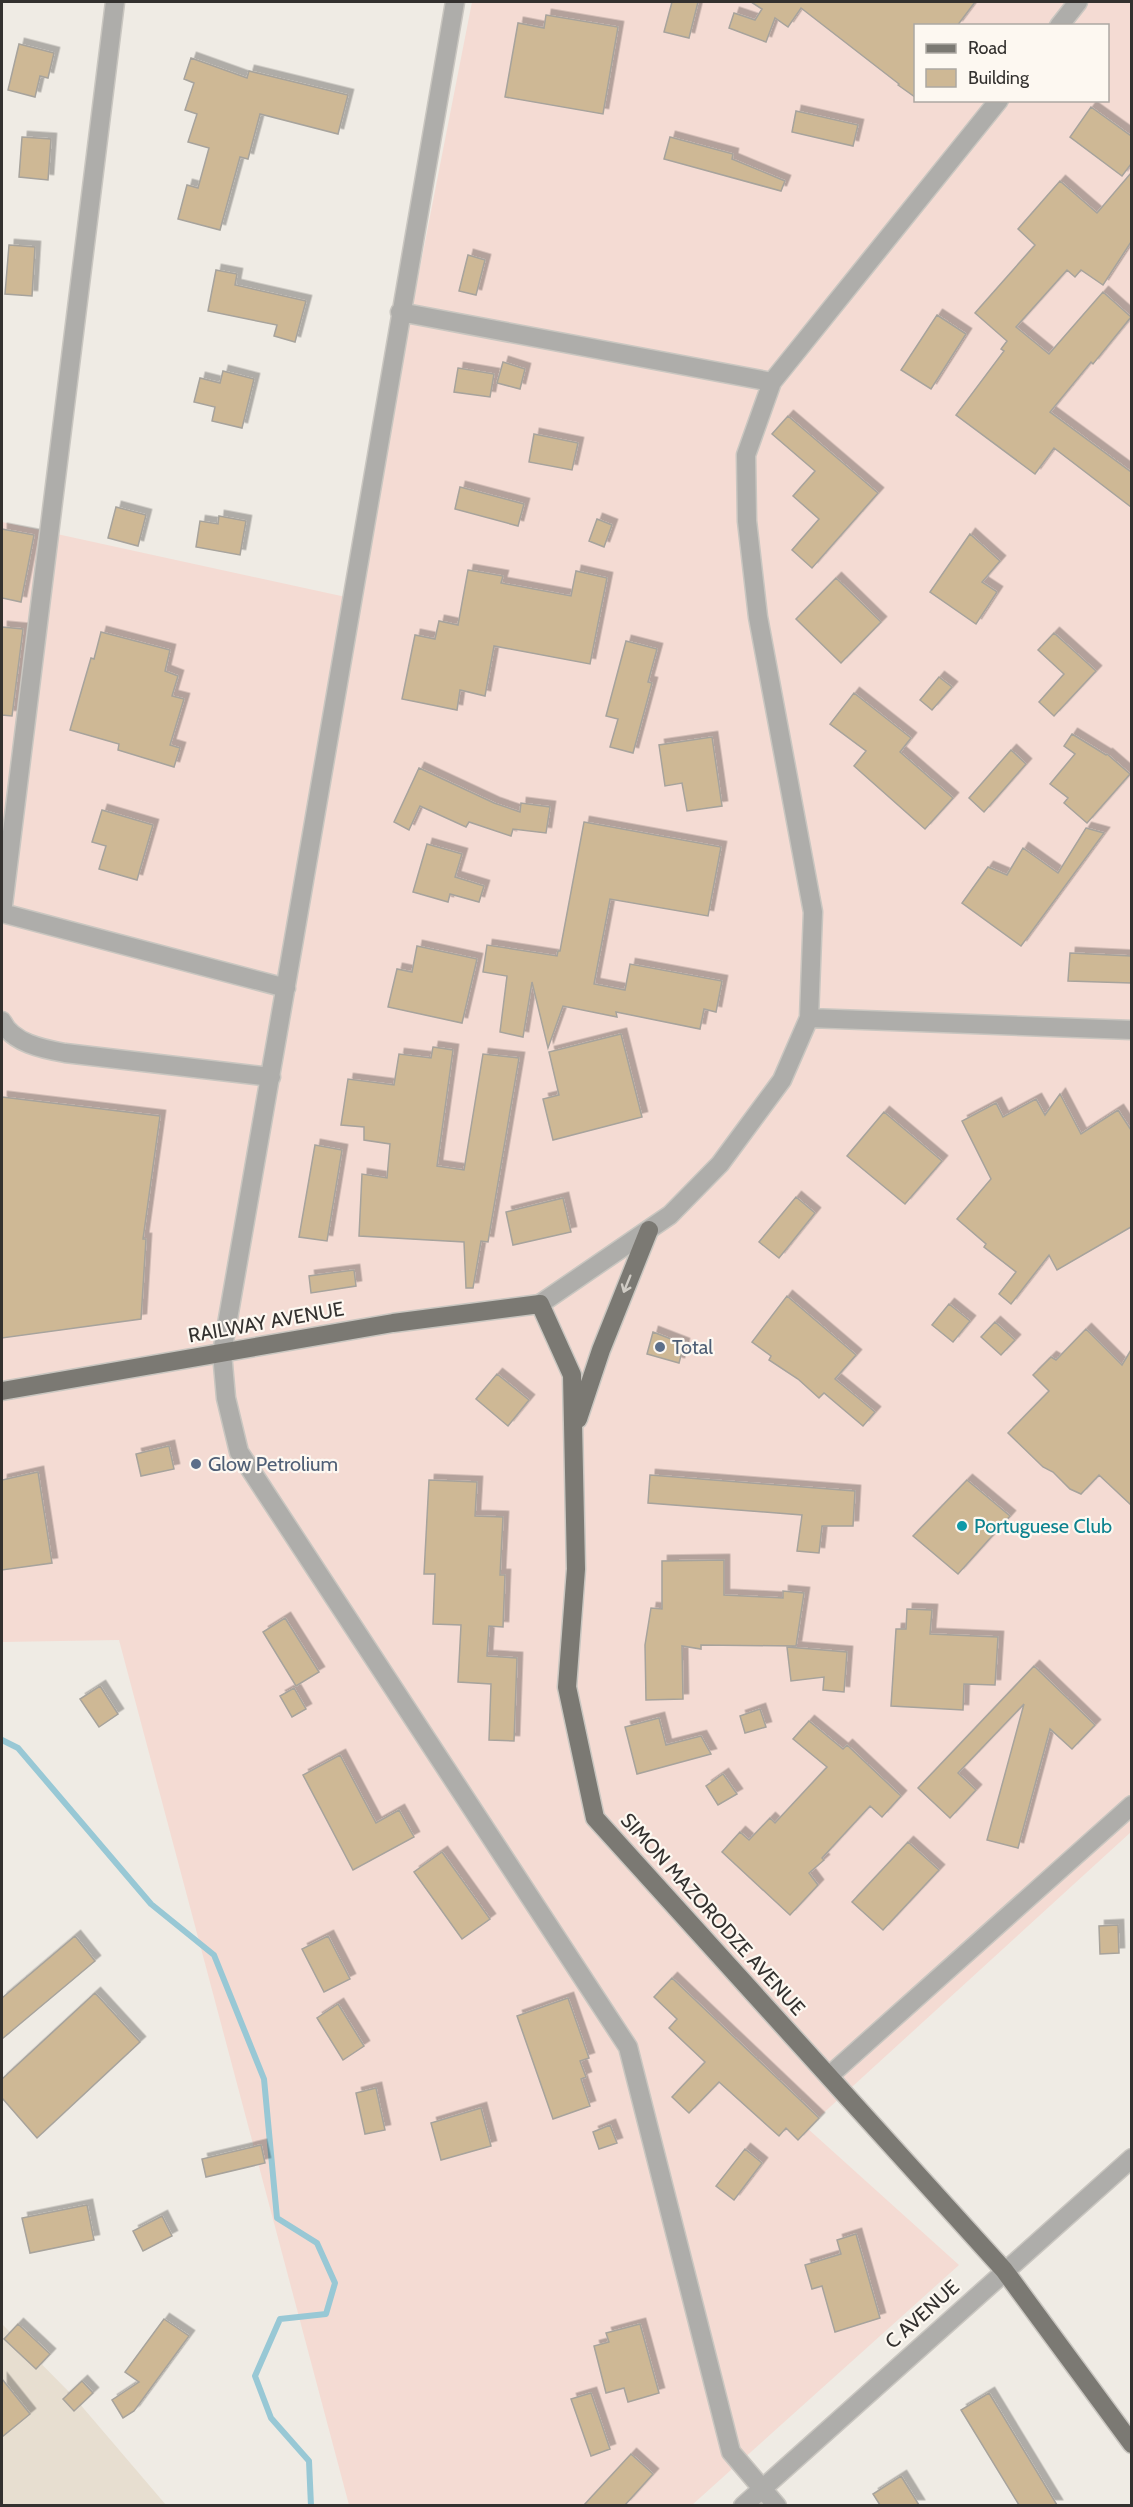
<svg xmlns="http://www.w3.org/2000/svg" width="1133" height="2507" font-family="Cabin,sans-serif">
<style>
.built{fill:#e7ded0}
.industrial{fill:#f4dbd3;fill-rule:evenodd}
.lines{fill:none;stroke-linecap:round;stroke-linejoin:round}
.stream{stroke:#98c8d5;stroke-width:6}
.building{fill:#ceb895;stroke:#a7a39c;stroke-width:1.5;filter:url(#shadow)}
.minor-casing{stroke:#c9c6c0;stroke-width:21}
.major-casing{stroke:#c9c6c0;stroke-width:21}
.minor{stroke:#aeadaa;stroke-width:18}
.major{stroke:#7b7973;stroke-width:18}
.oneway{stroke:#d0ccc5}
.service-dot{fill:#5c6f8a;stroke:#fdf8f1;stroke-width:2}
.culture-dot{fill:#0f9aa8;stroke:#fdf8f1;stroke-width:2}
.labels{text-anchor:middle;stroke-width:4.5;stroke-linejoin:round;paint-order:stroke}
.street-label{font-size:20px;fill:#33312f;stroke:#fdf8f1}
.service-label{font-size:20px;fill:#4e5e75;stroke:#fdf8f1;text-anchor:start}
.culture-label{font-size:20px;fill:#0d838f;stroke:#fdf8f1;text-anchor:start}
</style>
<defs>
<filter id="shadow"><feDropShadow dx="5.5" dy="-5.5" stdDeviation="0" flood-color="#0004"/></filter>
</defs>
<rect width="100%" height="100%" fill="#efebe4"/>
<!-- built -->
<path class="built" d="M 2,2324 L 73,2396 L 166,2505 L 2,2505 Z"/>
<!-- industrial -->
<path class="industrial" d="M 472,2 L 1131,2 L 1131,1832 L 807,2128 L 959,2265 L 692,2505 L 349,2505 L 119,1640 L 2,1642 L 2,522 L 355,599 ZM 916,26 L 1108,26 L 1108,100 L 916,100 Z"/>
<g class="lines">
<!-- stream -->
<path class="stream" d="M 2,1740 L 18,1748 L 151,1904 L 214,1955 L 264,2079 L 277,2218 L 317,2243 L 335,2283 L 326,2314 L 280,2319 L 255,2376 L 271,2418 L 309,2461 L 311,2506"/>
</g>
<!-- building -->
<path class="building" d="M 672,2 L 698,2 L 689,38 L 664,32 Z
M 751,2 L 975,2 L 957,26 L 915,26 L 915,97 L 898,85 L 899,84 L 801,8 L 788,27 L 775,18 L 766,42 L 729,28 L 734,13 L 755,20 L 762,9 Z
M 546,15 L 618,27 L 603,114 L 505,97 L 518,23 L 544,28 Z
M 19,44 L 54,53 L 48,78 L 40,76 L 35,97 L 8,90 Z
M 191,58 L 247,78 L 249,71 L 348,95 L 338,134 L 260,114 L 248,159 L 240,157 L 220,230 L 178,219 L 187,185 L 198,188 L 209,148 L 188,142 L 197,114 L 185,110 L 194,83 L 184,79 Z
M 1091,107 L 1131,136 L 1131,164 L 1122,176 L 1070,137 Z
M 796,111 L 858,125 L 853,146 L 792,132 Z
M 22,137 L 51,139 L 48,180 L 19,177 Z
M 670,137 L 733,154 L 732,159 L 785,181 L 781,191 L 664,159 Z
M 1131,173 L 1131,242 L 1103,285 L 1081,270 L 1075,277 L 1067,270 L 1016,327 L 1049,354 L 1103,292 L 1131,317 L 1093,364 L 1091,362 L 1050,412 L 1131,472 L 1131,507 L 1054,448 L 1035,474 L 956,415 L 1004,351 L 1001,349 L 1007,341 L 975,313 L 1035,245 L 1018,229 L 1060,181 L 1097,213 Z
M 9,245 L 35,247 L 32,296 L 5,294 Z
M 468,255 L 485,260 L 476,295 L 459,291 Z
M 216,270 L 237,274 L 235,285 L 306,301 L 295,342 L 274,336 L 277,325 L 208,311 Z
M 937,315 L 966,334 L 931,389 L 901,370 Z
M 503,362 L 525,369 L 520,389 L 497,383 Z
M 458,368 L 494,374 L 490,397 L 454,392 Z
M 223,371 L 254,379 L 242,428 L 212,421 L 215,407 L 194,402 L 200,378 L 220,383 Z
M 788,416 L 878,493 L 812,568 L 792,550 L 819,519 L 793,496 L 815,471 L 772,434 Z
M 534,434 L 578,443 L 572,470 L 529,462 Z
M 460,487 L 524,504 L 518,526 L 455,509 Z
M 116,507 L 146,515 L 138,546 L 108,538 Z
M 219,516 L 246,521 L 240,555 L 196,547 L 200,521 L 218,524 Z
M 597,519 L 612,525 L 604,547 L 589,541 Z
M 2,529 L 34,535 L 21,602 L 2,598 Z
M 970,534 L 1000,561 L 982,582 L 997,592 L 976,624 L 930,592 Z
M 468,570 L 503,576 L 501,583 L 571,596 L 576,571 L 607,578 L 590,664 L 494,646 L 485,696 L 460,690 L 457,710 L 402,699 L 415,635 L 435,639 L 439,621 L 458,625 Z
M 836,578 L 881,622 L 841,663 L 796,619 Z
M 2,627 L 23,629 L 12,716 L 2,715 Z
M 101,632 L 170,650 L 165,671 L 178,676 L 172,696 L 184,699 L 170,745 L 180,748 L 174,767 L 118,750 L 119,744 L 70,730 L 91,658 L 94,659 Z
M 1054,633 L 1096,671 L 1054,716 L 1039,702 L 1064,674 L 1038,650 Z
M 626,641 L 657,649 L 648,682 L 652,683 L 633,753 L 610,747 L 618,719 L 606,716 Z
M 939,677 L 952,687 L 932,710 L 920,700 Z
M 854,693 L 911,738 L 900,752 L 953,798 L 925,829 L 854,766 L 866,751 L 830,724 Z
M 1072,734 L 1106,755 L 1107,754 L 1130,774 L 1087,823 L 1064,803 L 1068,798 L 1050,784 L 1075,754 L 1064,746 Z
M 712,737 L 722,806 L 687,811 L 682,783 L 665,786 L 659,745 Z
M 1011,750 L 1026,764 L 984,812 L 969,798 Z
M 419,768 L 494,803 L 520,812 L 521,803 L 550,807 L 546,833 L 513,829 L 511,836 L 469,822 L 466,827 L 420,806 L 409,830 L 394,822 Z
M 102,810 L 153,825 L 137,880 L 99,869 L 106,846 L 92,842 Z
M 584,822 L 721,847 L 708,916 L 610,899 L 594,984 L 625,990 L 630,964 L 722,981 L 716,1012 L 704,1009 L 700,1029 L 616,1012 L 617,1017 L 563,1006 L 548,1048 L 532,982 L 523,1037 L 500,1032 L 507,976 L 483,972 L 487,945 L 557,956 L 558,951 L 560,951 Z
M 1086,828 L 1104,833 L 1021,946 L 962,903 L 988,867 L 1007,875 L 1023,848 L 1058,873 Z
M 427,844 L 462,854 L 455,877 L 484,886 L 479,902 L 450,894 L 448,902 L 413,892 Z
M 417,946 L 477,959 L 462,1023 L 388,1007 L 397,969 L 412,972 Z
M 1070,953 L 1131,956 L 1131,983 L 1068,981 Z
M 621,1034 L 642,1117 L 553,1140 L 543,1099 L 559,1095 L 549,1052 Z
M 433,1047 L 453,1050 L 437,1166 L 464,1170 L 483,1054 L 519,1058 L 488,1242 L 481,1241 L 473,1288 L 466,1288 L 464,1242 L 359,1236 L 362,1174 L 387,1178 L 390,1144 L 364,1140 L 364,1127 L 341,1125 L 348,1079 L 394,1085 L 399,1054 L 431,1058 Z
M 1060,1094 L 1081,1134 L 1118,1110 L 1131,1130 L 1131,1227 L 1057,1270 L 1049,1255 L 1011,1304 L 999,1294 L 1016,1272 L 984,1247 L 986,1244 L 957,1219 L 991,1179 L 962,1121 L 996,1103 L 1003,1117 L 1036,1099 L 1045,1115 Z
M 2,1097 L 160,1116 L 143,1239 L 146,1239 L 141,1319 L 2,1338 Z
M 884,1112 L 942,1161 L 905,1204 L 847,1156 Z
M 315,1145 L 342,1150 L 327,1241 L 299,1237 Z
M 796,1197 L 815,1213 L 779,1258 L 759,1242 Z
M 563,1198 L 571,1232 L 513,1245 L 506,1212 Z
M 354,1270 L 356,1286 L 311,1293 L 309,1276 Z
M 787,1296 L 856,1355 L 835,1379 L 875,1412 L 863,1426 L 824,1393 L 819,1398 L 798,1379 L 769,1360 L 771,1356 L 752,1342 Z
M 949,1304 L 970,1321 L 953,1342 L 932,1325 Z
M 995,1322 L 1015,1340 L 1001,1355 L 981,1337 Z
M 1086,1329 L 1122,1365 L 1131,1350 L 1131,1505 L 1099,1475 L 1081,1494 L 1070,1489 L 1053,1472 L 1043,1467 L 1008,1433 L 1049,1391 L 1033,1375 L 1051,1357 L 1056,1360 Z
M 653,1332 L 684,1344 L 679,1363 L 647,1354 Z
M 497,1374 L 529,1400 L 508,1426 L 476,1399 Z
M 169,1446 L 174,1469 L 141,1476 L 136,1454 Z
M 38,1472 L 52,1563 L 2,1570 L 2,1480 Z
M 650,1475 L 855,1491 L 853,1526 L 822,1526 L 819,1553 L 797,1551 L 802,1515 L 648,1503 Z
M 429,1480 L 477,1482 L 475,1516 L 503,1517 L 500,1575 L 505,1575 L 503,1627 L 489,1626 L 487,1656 L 517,1658 L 514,1741 L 489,1740 L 491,1684 L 458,1682 L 461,1625 L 433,1624 L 435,1574 L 424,1574 Z
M 967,1480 L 1010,1516 L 958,1574 L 913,1536 Z
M 724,1560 L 724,1595 L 783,1598 L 783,1591 L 804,1593 L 796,1646 L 701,1645 L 701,1649 L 682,1646 L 683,1699 L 646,1700 L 645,1645 L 651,1608 L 662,1609 L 662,1561 Z
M 907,1609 L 932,1610 L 930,1634 L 998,1637 L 995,1685 L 964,1684 L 963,1710 L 891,1706 L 896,1629 L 906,1629 Z
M 285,1618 L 319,1672 L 296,1686 L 263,1632 Z
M 787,1647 L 847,1652 L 844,1692 L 823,1690 L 824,1677 L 791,1681 Z
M 1034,1666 L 1095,1725 L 1072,1749 L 1050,1729 L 1018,1848 L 987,1840 L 1024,1704 L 958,1773 L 976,1790 L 950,1818 L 918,1788 Z
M 100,1686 L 118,1714 L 99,1727 L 80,1699 Z
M 294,1688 L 306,1709 L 292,1717 L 280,1696 Z
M 760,1709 L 766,1727 L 745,1733 L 740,1716 Z
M 659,1718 L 666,1745 L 701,1736 L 711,1754 L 637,1774 L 625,1727 Z
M 809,1721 L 843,1749 L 847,1745 L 901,1796 L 882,1817 L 870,1806 L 822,1858 L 824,1860 L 809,1873 L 818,1885 L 790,1915 L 722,1852 L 740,1832 L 749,1840 L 770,1818 L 775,1823 L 827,1767 L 793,1739 Z
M 340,1755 L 376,1823 L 399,1810 L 414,1837 L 353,1870 L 303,1775 Z
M 723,1774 L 737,1794 L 718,1805 L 706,1786 Z
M 908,1842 L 939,1870 L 883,1930 L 852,1902 Z
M 442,1852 L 490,1919 L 462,1939 L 414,1872 Z
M 1118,1925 L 1119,1953 L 1100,1954 L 1099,1926 Z
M 75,1936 L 95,1961 L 2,2039 L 2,1998 Z
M 328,1936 L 350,1979 L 324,1992 L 302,1949 Z
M 672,1978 L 819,2118 L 798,2140 L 786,2128 L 779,2136 L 719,2082 L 689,2113 L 672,2097 L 705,2062 L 669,2028 L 677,2019 L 654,1997 Z
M 95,1993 L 140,2042 L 37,2138 L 2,2098 L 2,2079 Z
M 568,1998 L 589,2058 L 580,2061 L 586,2077 L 581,2079 L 590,2106 L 553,2119 L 517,2016 Z
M 338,2004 L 364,2046 L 343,2060 L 317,2018 Z
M 376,2088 L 385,2130 L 365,2134 L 356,2093 Z
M 481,2108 L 491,2146 L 441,2160 L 431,2123 Z
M 610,2125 L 617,2143 L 599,2149 L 593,2132 Z
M 261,2145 L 265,2163 L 206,2177 L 202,2159 Z
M 745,2149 L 762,2163 L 734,2200 L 716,2186 Z
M 87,2205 L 94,2240 L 30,2253 L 22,2218 Z
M 162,2216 L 172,2236 L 143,2251 L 133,2231 Z
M 856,2234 L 880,2318 L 835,2332 L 822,2286 L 812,2289 L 805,2265 L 841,2254 L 837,2240 Z
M 164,2319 L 189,2336 L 134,2411 L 123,2418 L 112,2400 L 139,2382 L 125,2372 Z
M 18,2324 L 50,2354 L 36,2369 L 4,2339 Z
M 640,2324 L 659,2393 L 628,2402 L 624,2388 L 606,2393 L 594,2346 L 609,2342 L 606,2333 Z
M 2,2379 L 30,2414 L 2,2437 Z
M 82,2381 L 93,2393 L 74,2411 L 63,2399 Z
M 591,2393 L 610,2449 L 591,2456 L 571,2399 Z
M 989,2393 L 1057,2505 L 1019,2505 L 961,2410 Z
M 631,2454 L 653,2474 L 625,2505 L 584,2505 Z
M 901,2476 L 919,2505 L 880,2505 L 873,2494 Z"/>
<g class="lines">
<defs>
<path id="minor" d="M 455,2 C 375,451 302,903 222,1353 L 226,1398 L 239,1452 L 628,2047 L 731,2452 L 777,2506
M 1059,26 L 1078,2
M 400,312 L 772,382
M 2,913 L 115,2
M 2,913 L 286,988
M 809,1018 L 1132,1030
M 2,1021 C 12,1043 43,1049 65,1053 L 271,1077
M 540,1304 L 670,1215 L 720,1164 L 782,1080 L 809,1018 L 813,912 L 758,617 L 747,521 L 746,455 L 772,382 L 999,100
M 829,2076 L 1132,1805
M 743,2506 L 1132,2158"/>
<path id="major" d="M 2,1391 L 393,1323 L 540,1304 L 572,1375 L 576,1569 L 567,1687 L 595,1818 L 1004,2270 L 1132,2444
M 578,1419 L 601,1350 L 649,1230"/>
</defs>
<!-- minor casing -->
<use href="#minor" class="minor-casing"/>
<!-- major casing -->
<use href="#major" class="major-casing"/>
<!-- minor -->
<use href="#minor" class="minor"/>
<!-- major -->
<use href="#major" class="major"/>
</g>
<!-- one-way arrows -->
<defs><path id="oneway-shaft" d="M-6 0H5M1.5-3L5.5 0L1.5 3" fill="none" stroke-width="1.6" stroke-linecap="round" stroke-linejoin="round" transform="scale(1.5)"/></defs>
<use class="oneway" href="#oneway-shaft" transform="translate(627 1284) rotate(112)"/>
<!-- markers -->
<g class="service-dot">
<circle cx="660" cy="1347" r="6"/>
<circle cx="196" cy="1464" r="6"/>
</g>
<circle class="culture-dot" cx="962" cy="1526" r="6"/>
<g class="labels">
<!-- street labels -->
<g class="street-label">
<text transform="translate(266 1322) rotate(-10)" y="7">RAILWAY AVENUE</text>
<text transform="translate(713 1914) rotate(48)" y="7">SIMON MAZORODZE AVENUE</text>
<text transform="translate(922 2314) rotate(-42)" y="7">C AVENUE</text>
</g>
<!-- service labels -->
<g class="service-label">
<text x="672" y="1354">Total</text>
<text x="208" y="1471">Glow Petrolium</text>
</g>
<!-- culture labels -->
<g class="culture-label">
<text x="974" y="1533">Portuguese Club</text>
</g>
</g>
<!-- border -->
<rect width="1133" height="2507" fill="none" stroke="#33312f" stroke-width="6"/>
<!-- legend -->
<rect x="914" y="24" width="195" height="78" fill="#fdf8f1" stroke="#aca8a3" stroke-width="1.5"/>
<rect x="926" y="44" width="30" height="9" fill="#7b7973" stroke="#aca8a3" stroke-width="1.5"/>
<text x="968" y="54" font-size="18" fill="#33312f">Road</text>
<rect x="926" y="69" width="30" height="18" fill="#ceb895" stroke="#aca8a3" stroke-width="1.5"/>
<text x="968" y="84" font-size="18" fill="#33312f">Building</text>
</svg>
